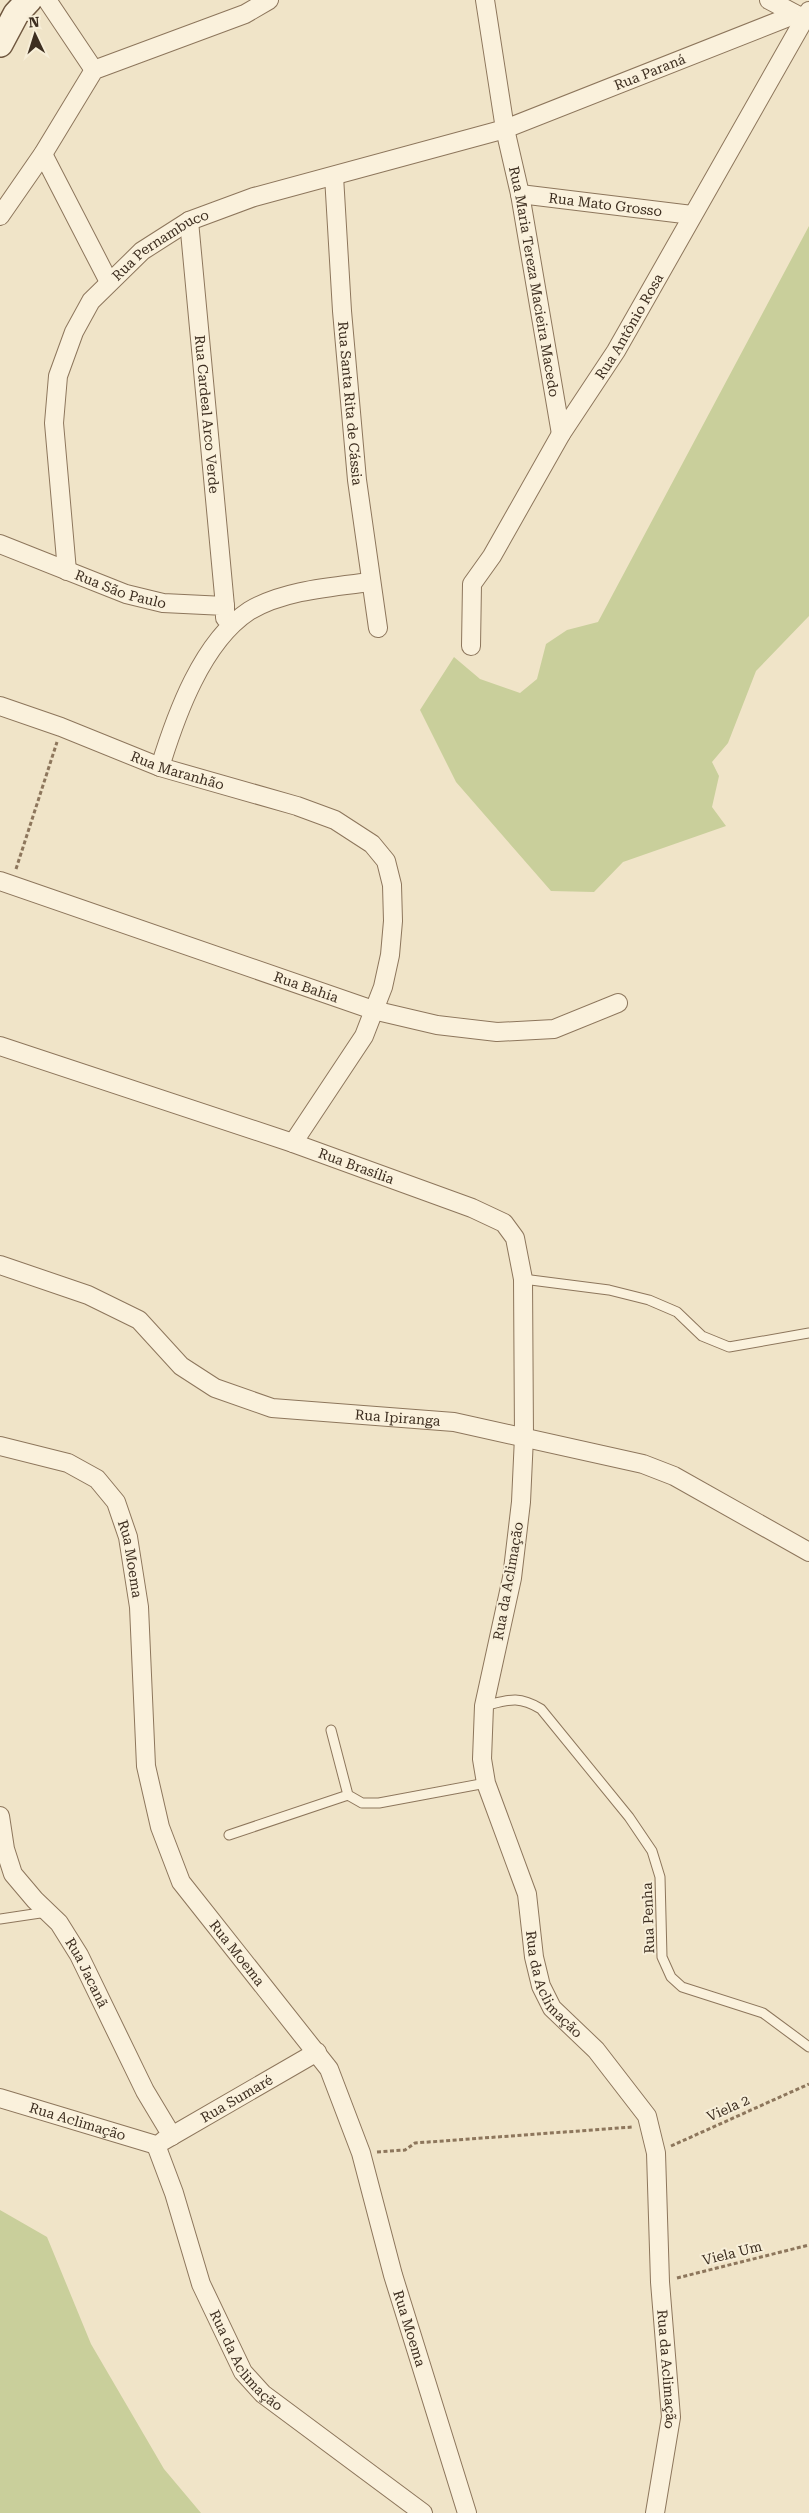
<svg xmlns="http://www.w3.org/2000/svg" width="809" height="2513" font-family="'Roboto Serif',serif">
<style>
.green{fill:#c9cf9b}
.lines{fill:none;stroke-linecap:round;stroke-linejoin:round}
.lane-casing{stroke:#8d765c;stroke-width:11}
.street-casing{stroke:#8d765c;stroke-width:20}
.secondary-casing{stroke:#6f573f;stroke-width:28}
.path{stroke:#8d765c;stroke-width:3;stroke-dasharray:4 2.5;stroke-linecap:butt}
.lane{stroke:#faf1dc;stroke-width:9}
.street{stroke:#faf1dc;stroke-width:18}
.secondary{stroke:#faf1dc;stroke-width:25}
.labels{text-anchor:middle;stroke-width:4;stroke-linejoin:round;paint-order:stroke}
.street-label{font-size:14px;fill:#3d2e20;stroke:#f7eed8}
</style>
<rect width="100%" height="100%" fill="#f0e4c8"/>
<!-- green -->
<path class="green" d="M 809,226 L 809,616 L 756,671 L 728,743 L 712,762 L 719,776 L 712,807 L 726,826 L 623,862 L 594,892 L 551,891 L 456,782 L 420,710 L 454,657 L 480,679 L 520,693 L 537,679 L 546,644 L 567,630 L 598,622 Z
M 0,2210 L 47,2237 L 91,2344 L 164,2469 L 201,2513 L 0,2513 Z"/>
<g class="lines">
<defs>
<path id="lane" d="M 523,1279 L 609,1290 L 649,1300 L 677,1312 L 702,1336 L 729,1347 L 809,1333
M 484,1706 C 508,1700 518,1695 541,1709 L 629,1817 L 652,1851 L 660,1877 L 662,1957 L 671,1977 L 682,1987 L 763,2013 L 809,2047
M 331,1730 L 348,1795
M 229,1835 L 348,1795 L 362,1803 L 379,1803 L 486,1783
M 0,1919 L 47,1912"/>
<g id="street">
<path d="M 47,0 L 94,70"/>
<path id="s1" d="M 485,0 L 505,129 L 520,194 L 561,434"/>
<path d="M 769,0 L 801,17"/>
<path d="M 43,154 L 109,282"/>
<path id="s2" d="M 334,176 L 342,311 L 357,480 L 378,628"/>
<path id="s3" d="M 520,194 L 692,215"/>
<path d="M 0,216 L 43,154 L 94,70 L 245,14 L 269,0"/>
<path id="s4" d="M 189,221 L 225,606"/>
<path id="s5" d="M 0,544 L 126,594 L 163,603 L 225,606 L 225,618"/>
<path id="s6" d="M 67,571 L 54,423 L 58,376 L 74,332 L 91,301 L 142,251 L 189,221 L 254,197 L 505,129 L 794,15"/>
<path id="s7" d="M 471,646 L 472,584 L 492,556 L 561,434 L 616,351 L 809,11"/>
<path id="s8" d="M 0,706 L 61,727 L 160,767 L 297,806 L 335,820 L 372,844 L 386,861 L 392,885 L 393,921 L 390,955 L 383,987 L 364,1036 L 293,1143"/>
<path d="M 160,767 C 176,715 202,642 249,611 C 284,590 332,587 371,582"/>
<path id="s9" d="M 0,881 L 373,1010 L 437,1025 L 497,1032 L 554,1029 L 618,1003"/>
<path id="s10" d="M 0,1046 L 293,1143 L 472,1208 L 504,1223 L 515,1238 L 523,1279 L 524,1437 L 521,1502 L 512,1578 L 484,1706 L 482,1759 L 486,1783 L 527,1894 L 534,1957 L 541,1986 L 552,2008 L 596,2050 L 647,2116 L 656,2153 L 660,2282 L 671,2417 L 655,2513"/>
<path id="s11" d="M 0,1265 L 88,1295 L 139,1320 L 181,1366 L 215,1388 L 272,1408 L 454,1422 L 643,1464 L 674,1476 L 809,1552"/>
<path id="s12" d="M 0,1446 L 68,1463 L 97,1479 L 116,1502 L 128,1537 L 139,1607 L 146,1766 L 160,1827 L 181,1882 L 329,2069 L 361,2153 L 393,2275 L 467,2513"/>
<path id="s13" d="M 0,1816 L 5,1849 L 13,1874 L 35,1900 L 59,1923 L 79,1955 L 145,2091 L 172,2136"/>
<path id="s14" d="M 0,2098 L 156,2145"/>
<path id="s15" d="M 163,2141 L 317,2052"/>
<path id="s16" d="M 156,2145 L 174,2193 L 201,2284 L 243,2372 L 263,2394 L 423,2513"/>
</g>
<path id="secondary" d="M 0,44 L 16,14 L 29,0"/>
</defs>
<!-- lane casing -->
<use href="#lane" class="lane-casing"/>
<!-- street casing -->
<use href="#street" class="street-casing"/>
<!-- secondary casing -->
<use href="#secondary" class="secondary-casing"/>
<!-- path -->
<path class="path" d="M 16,869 L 57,742
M 671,2146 L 809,2084
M 377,2152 L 405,2150 L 415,2143 L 633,2127
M 677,2278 L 809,2245"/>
<!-- lane -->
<use href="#lane" class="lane"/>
<!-- street -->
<use href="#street" class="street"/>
<!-- secondary -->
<use href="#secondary" class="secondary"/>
</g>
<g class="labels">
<!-- street labels -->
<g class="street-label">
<text dy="5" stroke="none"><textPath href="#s6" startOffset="890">Rua Paraná</textPath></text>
<text dy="5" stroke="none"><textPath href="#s3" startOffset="86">Rua Mato Grosso</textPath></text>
<text dy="5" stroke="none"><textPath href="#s6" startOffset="368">Rua Pernambuco</textPath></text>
<text dy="5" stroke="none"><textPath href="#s1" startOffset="286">Rua Maria Tereza Macieira Macedo</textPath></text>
<text dy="5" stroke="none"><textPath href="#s7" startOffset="364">Rua Antônio Rosa</textPath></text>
<text dy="5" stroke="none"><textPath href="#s2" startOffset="228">Rua Santa Rita de Cássia</textPath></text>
<text dy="5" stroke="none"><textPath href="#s4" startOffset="194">Rua Cardeal Arco Verde</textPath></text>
<text dy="5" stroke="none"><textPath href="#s5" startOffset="129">Rua São Paulo</textPath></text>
<text dy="5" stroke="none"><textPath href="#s8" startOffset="189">Rua Maranhão</textPath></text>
<text dy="5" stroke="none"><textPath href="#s9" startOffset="324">Rua Bahia</textPath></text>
<text dy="5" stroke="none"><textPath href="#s10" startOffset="376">Rua Brasília</textPath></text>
<text dy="5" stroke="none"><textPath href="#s11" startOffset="439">Rua Ipiranga</textPath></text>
<text dy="5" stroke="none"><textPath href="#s12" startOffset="192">Rua Moema</textPath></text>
<text transform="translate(508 1581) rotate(-80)" y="5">Rua da Aclimação</text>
<text transform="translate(648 1918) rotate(-92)" y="5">Rua Penha</text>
<text dy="5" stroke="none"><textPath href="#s12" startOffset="612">Rua Moema</textPath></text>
<text dy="5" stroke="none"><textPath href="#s13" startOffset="184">Rua Jacanã</textPath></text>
<text dy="5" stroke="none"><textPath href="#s10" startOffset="1318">Rua da Aclimação</textPath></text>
<text dy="5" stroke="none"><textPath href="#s15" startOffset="85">Rua Sumaré</textPath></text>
<text transform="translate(728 2108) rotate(-24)" y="5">Viela 2</text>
<text dy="5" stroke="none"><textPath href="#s14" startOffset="81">Rua Aclimação</textPath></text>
<text transform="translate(732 2253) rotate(-14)" y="5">Viela Um</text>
<text dy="5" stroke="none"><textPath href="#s12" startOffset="1032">Rua Moema</textPath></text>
<text dy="5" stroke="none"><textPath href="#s16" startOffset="236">Rua da Aclimação</textPath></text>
<text dy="5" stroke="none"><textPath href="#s10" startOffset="1738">Rua da Aclimação</textPath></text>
</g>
</g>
<!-- north arrow -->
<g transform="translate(35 35) rotate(356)" stroke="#f7eed8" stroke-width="4" paint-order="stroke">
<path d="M0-4L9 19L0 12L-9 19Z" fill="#3d2e20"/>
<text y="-8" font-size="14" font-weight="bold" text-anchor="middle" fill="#3d2e20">N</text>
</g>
</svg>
